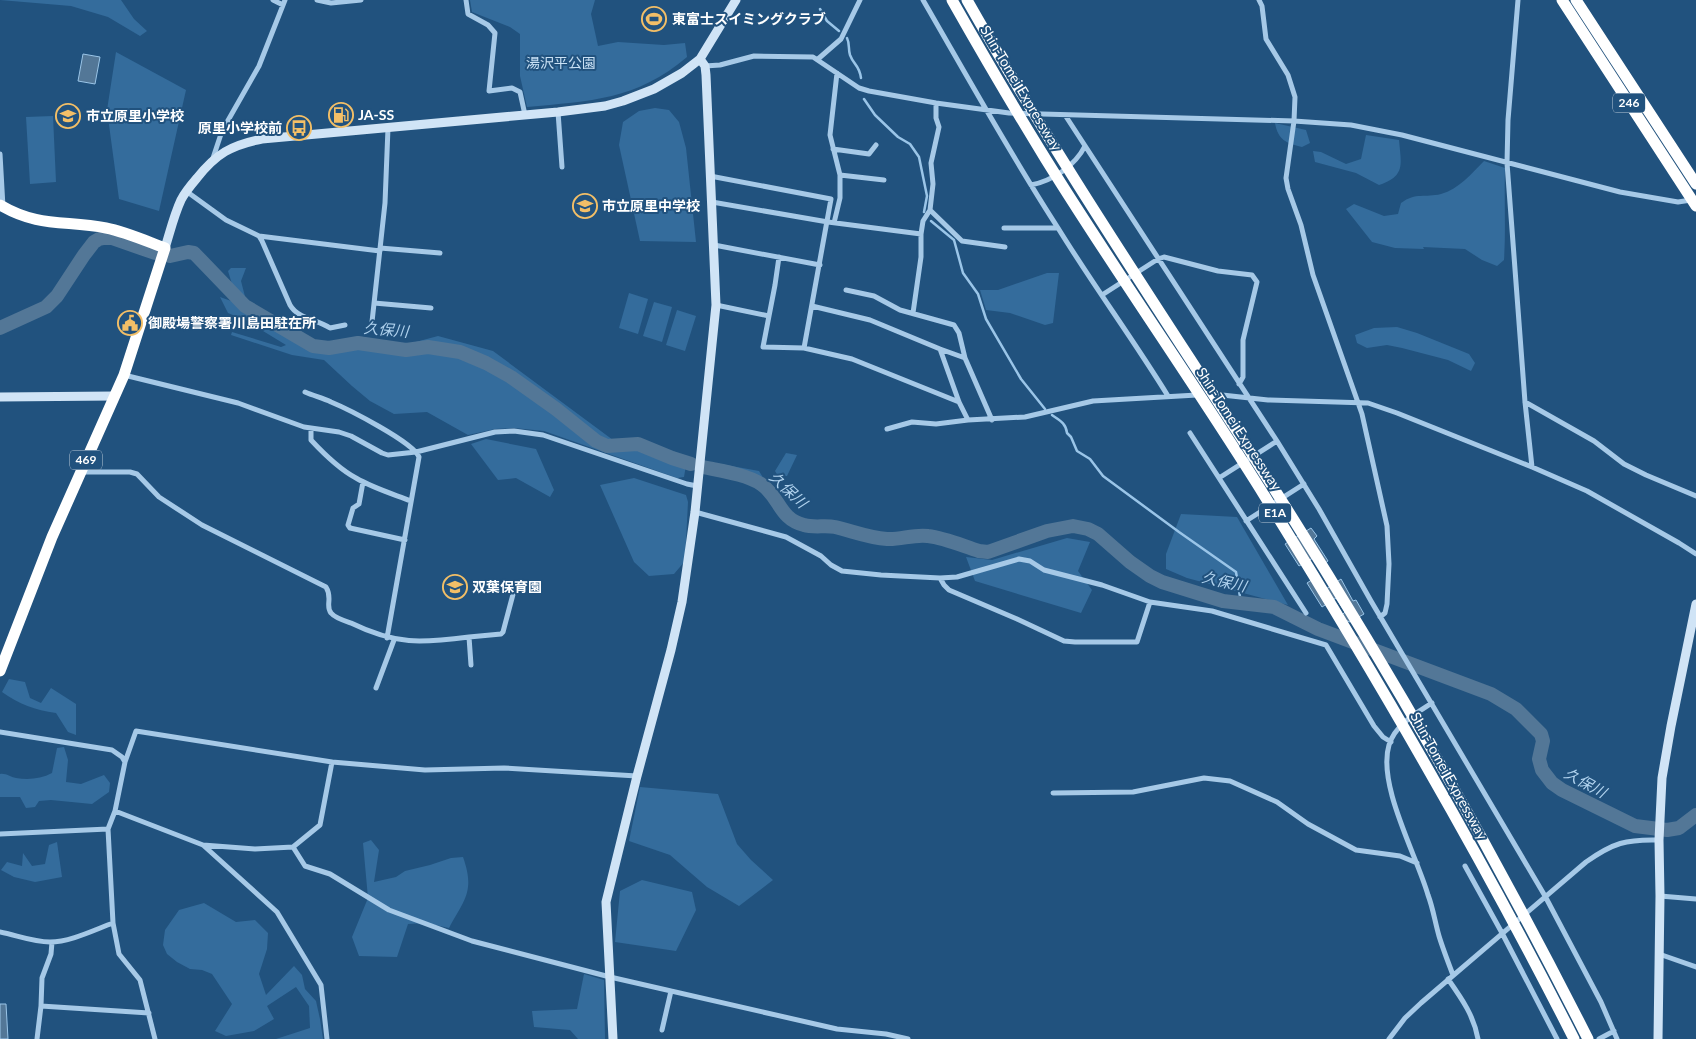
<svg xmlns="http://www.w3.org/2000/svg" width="1696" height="1039" font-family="Lato,'Noto Sans JP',sans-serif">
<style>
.green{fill:#346c9c}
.water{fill:#537797;stroke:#9ac5e8}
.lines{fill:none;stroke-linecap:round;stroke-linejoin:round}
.stream{stroke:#9ac5e8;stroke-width:2.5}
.river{stroke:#537797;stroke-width:14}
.street{stroke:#a6c9e7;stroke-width:5}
.secondary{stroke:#d0e4f6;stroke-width:9}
.highway{stroke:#fff;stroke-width:11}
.highway-bridge{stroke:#fff;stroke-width:11}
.labels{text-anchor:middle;stroke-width:4;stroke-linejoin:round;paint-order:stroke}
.shield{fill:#21527e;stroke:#bccbd8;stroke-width:1}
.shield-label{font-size:12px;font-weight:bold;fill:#fff}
.poi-label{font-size:14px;font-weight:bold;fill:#fff;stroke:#21527e;text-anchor:start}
.park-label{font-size:14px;fill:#c9e1f5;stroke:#21527e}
.street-label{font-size:14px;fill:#fff;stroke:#21527e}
.water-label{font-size:15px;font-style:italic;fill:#b1d3ef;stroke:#21527e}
</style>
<rect width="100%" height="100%" fill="#21527e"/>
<!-- green -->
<path class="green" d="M 0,0 L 121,0 L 134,19 L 147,31 L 140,36 L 108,17 L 71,6 Z
M 470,0 L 595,0 L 591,14 L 598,46 L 618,42 L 664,45 L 685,43 L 687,57 C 637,100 590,101 527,107 L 520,76 L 520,34 L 510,27 L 472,12 Z
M 116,52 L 186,90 L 159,211 L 119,199 L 107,110 Z
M 655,108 L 669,110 L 679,122 L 686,148 L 696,242 L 640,241 L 619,145 L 623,122 L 639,111 Z
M 53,116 L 56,182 L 30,184 L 26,117 Z
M 1275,123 L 1306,130 L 1310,143 L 1302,147 C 1286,143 1278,140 1275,123 Z
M 1366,135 L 1399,140 C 1401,164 1406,176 1379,185 L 1356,173 L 1315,162 L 1313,151 L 1321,152 L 1346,164 L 1361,159 Z
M 1484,161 L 1505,168 C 1504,199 1506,230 1504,260 L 1497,266 L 1482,260 L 1465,249 L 1423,247 L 1424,249 L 1395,248 L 1372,242 L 1346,209 L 1354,204 L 1384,216 L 1398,214 L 1401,203 C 1416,192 1425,198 1441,194 C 1459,189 1472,173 1484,161 Z
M 231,268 L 246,268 L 241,281 L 249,312 L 306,346 L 327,345 L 355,339 L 397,347 L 438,336 L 493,351 L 613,440 L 639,441 L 687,459 L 684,477 L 677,478 L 544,431 L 514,428 L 495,429 L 468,435 L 427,412 L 394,414 L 370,401 L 352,386 L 324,360 L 292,355 L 231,335 L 232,332 L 281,347 L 286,345 L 245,320 L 228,313 L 220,297 L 234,302 L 232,284 L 228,271 Z
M 1047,273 L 1059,273 L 1053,323 L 1045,325 L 1010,313 L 986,310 L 980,290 L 998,290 Z
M 629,293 L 648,299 L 638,334 L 619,328 Z
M 654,302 L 672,307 L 662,342 L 643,336 Z
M 677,310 L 696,316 L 685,351 L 666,345 Z
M 1397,327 L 1417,333 L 1469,354 L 1475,363 L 1471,371 L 1448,360 L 1402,348 L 1387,345 L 1367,348 L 1357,343 L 1355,335 L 1374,328 Z
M 486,439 L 536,449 L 554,490 L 550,497 L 516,478 L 498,480 L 471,444 Z
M 786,453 L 797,455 L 787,476 L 778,476 L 775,471 Z
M 704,461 L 759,471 L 767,484 L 704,469 Z
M 634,478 L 686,495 L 688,502 L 685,561 L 674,574 L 649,576 L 634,562 L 600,485 Z
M 1181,514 L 1237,517 L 1288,605 L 1187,578 L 1166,569 L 1166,554 Z
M 1067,538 L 1090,542 L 1078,571 L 1092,590 L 1081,613 L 975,581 L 966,557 L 992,560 Z
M 9,679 L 25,682 L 30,698 L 41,703 L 51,688 L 76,704 L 76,735 L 68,732 L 56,713 C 35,710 19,704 2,692 Z
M 64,747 L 68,760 L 66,782 L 81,784 L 104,775 L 110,783 L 109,792 L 92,804 L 51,800 L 39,801 L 35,807 L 26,808 L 20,797 L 0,797 L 0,774 C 6,773 10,777 16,778 C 28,780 41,779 52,773 L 57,748 Z
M 640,787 L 718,794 L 737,844 L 751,860 L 773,880 L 739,906 L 707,887 L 670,855 L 629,841 Z
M 371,840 L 379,850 L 374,882 L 396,877 L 405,871 L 430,865 L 451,858 L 463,857 C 475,891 465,899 449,928 L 426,923 L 408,924 L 397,957 L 359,956 L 352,937 L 368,898 L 363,843 Z
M 57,842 L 62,877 L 35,882 L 14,877 L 1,870 L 7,862 L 22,866 L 23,853 L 32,866 L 45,864 L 49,845 Z
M 642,880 L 692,892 L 696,910 L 676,951 L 615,942 L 620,891 Z
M 204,903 L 236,922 L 255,920 L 268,933 L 267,949 L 259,974 L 266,995 L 294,966 L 302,975 L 305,989 L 316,1001 L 320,1019 L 323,1039 L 276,1039 L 310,1028 L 309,1006 L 296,987 L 267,1006 L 274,1019 L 254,1031 L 226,1036 L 215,1031 L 232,1004 L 212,974 L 202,970 L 190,969 L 177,962 L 167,954 L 163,945 L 165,930 L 179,910 Z
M 584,974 L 604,980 L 605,1039 L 578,1039 L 570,1030 L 534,1027 L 532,1011 L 577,1009 Z"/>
<!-- water -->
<path class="water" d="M 83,54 L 100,57 L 95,84 L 78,81 Z
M 1311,528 L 1317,536 L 1314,539 L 1328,561 L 1320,567 L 1313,558 L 1299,566 L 1285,544 Z
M 1318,576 L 1326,589 L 1341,579 L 1353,601 L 1356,600 L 1364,614 L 1350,622 L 1345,620 L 1342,615 L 1345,612 L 1336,598 L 1322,607 L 1307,583 Z
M 0,1004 L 6,1004 L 8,1039 L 0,1039 Z"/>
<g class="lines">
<!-- stream -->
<path class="stream" d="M 820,9 L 827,21 L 839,31
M 847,38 C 850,44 848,49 850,55 C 854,66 859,64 861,78
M 864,99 L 875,115 L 898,137 L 910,144 L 919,157 L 927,196 L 924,212
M 931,221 L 954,240 L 963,273 L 978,294 L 986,319 L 1021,379 L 1045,409
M 1052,415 C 1059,420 1066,423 1067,433 L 1071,437 L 1077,451 L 1090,459 L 1103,476 L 1179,532 L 1236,572 L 1241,603"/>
<!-- river -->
<path class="river" d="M 170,256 L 188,252 L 194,253 L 245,306 L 313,346 L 329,348 L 358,343 L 406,350 L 428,347 L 460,352 L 486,363 L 511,377 L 556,409 L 596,441 L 607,446 L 638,444 L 672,458 L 691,464
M 0,328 L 46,307 L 57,296 L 84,255 L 94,242 L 99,239 L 109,237 L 155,253
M 703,467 C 721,471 745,474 761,484 C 780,497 779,519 804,525 C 814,528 825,525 835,527 C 852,531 869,538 887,539 C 900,540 914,534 928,536 C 945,538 963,546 979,551 L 988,552 L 1047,531 L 1073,526 L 1088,529 L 1098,534 L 1130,562 L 1150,576 L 1162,582 L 1223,601 L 1274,607 L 1318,629 L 1491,694 L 1516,709 L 1541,734 L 1543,741 L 1539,759 L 1542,770 L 1552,783 L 1562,790 L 1635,826 L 1667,830 L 1679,828 L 1696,815"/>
<!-- street -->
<path class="street" d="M 273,0 L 283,5
M 317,0 L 331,3 L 361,0
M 466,0 L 468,14 L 488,25 L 495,33 L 489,91 L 512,88 L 520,92 L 525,115
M 923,0 C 967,76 1010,154 1058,228 C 1093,285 1133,339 1168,396
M 1259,0 L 1262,6 L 1266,39 L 1288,75 L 1295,97 L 1294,121 L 1286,178 L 1288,189 L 1301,225 L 1313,275 L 1362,414 L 1387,526 L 1389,564 L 1387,604 L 1385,613 L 1380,617
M 1518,0 L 1508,120 L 1507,163 L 1525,402 L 1532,467
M 818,59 L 841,39 L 860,0
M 705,66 L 720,65 L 754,56 L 813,57 L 859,88 L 869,91 L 936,103 L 1009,113 L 1294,121 L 1351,125 L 1402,135 L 1620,192 L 1678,202 L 1691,200
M 936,103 L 936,118 L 939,127 L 931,163 L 933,184 L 930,210 L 962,241 L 1005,247
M 558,112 L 562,167
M 1065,115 L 1277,441 L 1319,509 L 1371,601 L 1545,896 L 1601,1002 L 1617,1039
M 833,149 L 869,154 L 876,145
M 0,154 L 3,207
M 213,158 L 222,131 L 259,66 L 285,0
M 840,175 L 884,180
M 710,176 L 831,199 L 804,348
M 1031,185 C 1052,181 1075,166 1085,146
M 186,191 L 226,220 L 259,236 L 262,241 L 290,305 C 298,319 317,319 330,328 L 345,325
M 712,202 L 828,222 L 921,234 L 923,221 L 930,210
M 834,223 L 840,198 L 840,175 L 830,135 L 837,73
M 1004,228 L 1057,228
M 259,236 L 380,251
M 714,245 L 820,265
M 380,248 L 440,253
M 779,257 L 775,285 L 763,347 L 804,348 L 852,359 L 959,402
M 846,290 L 874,296 L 900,310 L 954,325 L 959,333 L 965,358
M 1102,295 L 1158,259 L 1164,257 L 1218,271 L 1252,275 L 1257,282 L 1243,340 L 1243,377 L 1239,384
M 374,303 L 431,308
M 716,305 L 769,316
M 812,306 L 870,320 L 940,349 L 959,402 L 968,420
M 913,313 L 921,257 L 921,234
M 372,322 L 385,203 L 388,128
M 940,349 L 965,358 L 992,420
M 124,375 L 238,403 L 304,427 L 339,432 L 351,436 L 382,453 L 388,455 L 416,452 L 495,432 L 514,431 L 543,435 L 687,484 L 697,486
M 305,392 C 314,396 323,398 331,402 C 348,409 413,442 419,457 L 387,638
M 1213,394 L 1268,400 L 1368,403 L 1397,413 L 1532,467 L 1587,491 L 1679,543 L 1696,554
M 1525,402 L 1594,441 L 1624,464 L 1646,475 L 1696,496
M 311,429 L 311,440 C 324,454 339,469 356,478 C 373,488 393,494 411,501
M 887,429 L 912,422 L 936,424 L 968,420 L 1025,417 L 1093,401 L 1197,395
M 1190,433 L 1306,613
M 81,472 L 130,472 L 137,474 L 159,497 L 202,525 L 326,587 C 333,598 325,606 331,613 C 335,618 345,621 351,623 C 396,645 421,643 469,637 L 471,665
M 1219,478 L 1277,441
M 363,482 L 359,504 L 353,508 L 348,525 L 350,528 L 405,540
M 695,512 L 786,537 L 821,556 L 831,565 L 842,571 L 881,575 L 940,578 L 957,577 L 1019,559 L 1030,561 L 1044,570 L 1102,585 L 1150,602
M 1246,521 L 1304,484
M 940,578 L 944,585 L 949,590 L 1017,619 L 1064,641 L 1075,642 L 1137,642 L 1150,602 L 1212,611 L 1326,645 L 1374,726 L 1383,737 L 1391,742
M 469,637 L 501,634 L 503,632 L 516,583
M 376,688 L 394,640
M 1432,703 C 1415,714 1395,725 1389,745 C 1377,785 1417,856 1428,895 C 1433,908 1435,922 1439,936 C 1443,949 1448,962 1453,975
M 0,732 L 112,750 L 122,757 L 125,762 L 115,811 L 108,829 L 113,923 C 94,930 70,942 50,942 C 33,942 16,935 0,932
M 125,762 L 136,731 L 332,762 L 425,770 L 504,768 L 637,776
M 1053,793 L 1133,792 L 1204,778 L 1230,781 L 1277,802 L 1308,824 L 1356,850 L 1400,856 L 1417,863
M 115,811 L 203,845 L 277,912 L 321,985 L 327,1039
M 0,834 L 108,829
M 203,845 L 255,849 L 293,847 L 305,866 L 330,874 L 389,910 L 472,941 L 610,977 L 837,1029 L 886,1034 L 908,1039
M 293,847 L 320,825 L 332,762
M 1465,866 L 1502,933 L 1557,1039
M 1660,896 L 1696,899
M 113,923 L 119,954 L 140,980 L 155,1039
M 1659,954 L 1696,967
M 1448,979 C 1462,999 1474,1016 1478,1039
M 41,1006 L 149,1013
M 662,1030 L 671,991
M 37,1039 L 41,1006 L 42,978 L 51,954 L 52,942
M 1389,1039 L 1405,1018 L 1421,1003 L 1586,862 C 1613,843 1626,839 1659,840
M 1599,1039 L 1614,1031"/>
<!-- secondary -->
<path class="secondary" d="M 165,248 C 170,232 174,215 181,200 C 185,192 191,185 197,178 C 216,154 231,145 262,139 L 558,112 L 605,106 L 623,101 L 654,89 L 682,73 L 700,59 L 736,0
M 0,397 L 114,396
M 613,1039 L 606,902 L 637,776 L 671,650 L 682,602 L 695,512 L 712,344 L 716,305 L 706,75 L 705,66 L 700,59
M 1658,1039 L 1660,896 L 1659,840 L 1662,778 L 1671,726 L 1696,604"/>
<!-- highway -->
<path class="highway" d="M 1562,0 L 1696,206
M 1576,0 L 1696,184
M 0,205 C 39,228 65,220 106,228 C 126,232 146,241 165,248 L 124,375 L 52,537 L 0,671"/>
<!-- highway-bridge -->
<path class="highway-bridge" d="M 952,0 C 982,53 1013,106 1045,158 C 1115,271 1193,381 1264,495 C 1374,672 1480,853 1574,1039
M 967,0 C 1061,166 1168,323 1271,484 C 1386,664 1492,849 1588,1039"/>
</g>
<!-- icons -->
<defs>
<symbol id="stadium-ring" viewBox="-11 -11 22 22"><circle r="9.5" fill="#21527e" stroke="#f3bf67" stroke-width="1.5"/><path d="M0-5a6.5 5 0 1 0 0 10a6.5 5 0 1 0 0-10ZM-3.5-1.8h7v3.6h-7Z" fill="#f3bf67"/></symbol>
<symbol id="fuel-ring" viewBox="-11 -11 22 22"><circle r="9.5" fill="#21527e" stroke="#f3bf67" stroke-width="1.5"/><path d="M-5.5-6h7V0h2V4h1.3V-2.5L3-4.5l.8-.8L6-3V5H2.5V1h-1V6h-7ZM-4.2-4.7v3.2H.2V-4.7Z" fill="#f3bf67"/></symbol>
<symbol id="school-ring" viewBox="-11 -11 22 22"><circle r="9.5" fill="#21527e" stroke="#f3bf67" stroke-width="1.5"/><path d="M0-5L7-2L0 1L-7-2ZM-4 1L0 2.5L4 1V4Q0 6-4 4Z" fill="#f3bf67"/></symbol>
<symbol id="bus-ring" viewBox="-11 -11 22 22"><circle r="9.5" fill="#21527e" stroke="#f3bf67" stroke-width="1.5"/><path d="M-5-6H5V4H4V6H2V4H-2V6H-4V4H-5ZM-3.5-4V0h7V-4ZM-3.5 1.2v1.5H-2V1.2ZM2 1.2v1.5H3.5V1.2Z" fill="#f3bf67"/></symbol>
<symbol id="civic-ring" viewBox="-11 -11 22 22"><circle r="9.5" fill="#21527e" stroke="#f3bf67" stroke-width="1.5"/><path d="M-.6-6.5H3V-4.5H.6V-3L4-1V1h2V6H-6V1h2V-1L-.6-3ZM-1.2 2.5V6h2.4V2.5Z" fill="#f3bf67"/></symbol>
</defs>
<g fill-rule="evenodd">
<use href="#stadium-ring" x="640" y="5" width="28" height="28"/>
<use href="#fuel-ring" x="327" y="101" width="28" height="28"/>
<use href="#school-ring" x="54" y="102" width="28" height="28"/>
<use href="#bus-ring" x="285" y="114" width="28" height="28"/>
<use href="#school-ring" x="571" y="192" width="28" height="28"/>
<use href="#civic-ring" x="116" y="309" width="28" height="28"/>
<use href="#school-ring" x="441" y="573" width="28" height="28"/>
</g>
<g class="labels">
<!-- shield labels -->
<g class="shield">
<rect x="1613" y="93.5" width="32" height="19" rx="4"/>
<rect x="70" y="450.5" width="32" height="19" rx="4"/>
<rect x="1259" y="503.5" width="32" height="19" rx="4"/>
</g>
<g class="shield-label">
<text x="1629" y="107">246</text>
<text x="86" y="464">469</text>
<text x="1275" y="517">E1A</text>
</g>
<!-- poi labels -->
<g class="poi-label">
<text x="672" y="24">東富士スイミングクラブ</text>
<text x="358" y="120">JA-SS</text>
<text x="86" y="121">市立原里小学校</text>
<text x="282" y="133" text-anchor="end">原里小学校前</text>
<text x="602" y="211">市立原里中学校</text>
<text x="148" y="328">御殿場警察署川島田駐在所</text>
<text x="472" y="592">双葉保育園</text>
</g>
<!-- park labels -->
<g class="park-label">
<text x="561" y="68">湯沢平公園</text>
</g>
<!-- street labels -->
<g class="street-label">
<text transform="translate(1021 88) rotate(59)" y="5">Shin-Tomei Expressway</text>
<text transform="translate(1239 429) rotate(57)" y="5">Shin-Tomei Expressway</text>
<text transform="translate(1449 776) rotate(61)" y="5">Shin-Tomei Expressway</text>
</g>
<!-- water labels -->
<g class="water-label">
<text transform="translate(386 330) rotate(5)" y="5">久保川</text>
<text transform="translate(788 490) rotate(43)" y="5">久保川</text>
<text transform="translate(1224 582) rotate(13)" y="5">久保川</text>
<text transform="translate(1585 783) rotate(29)" y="5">久保川</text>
</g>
</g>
</svg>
